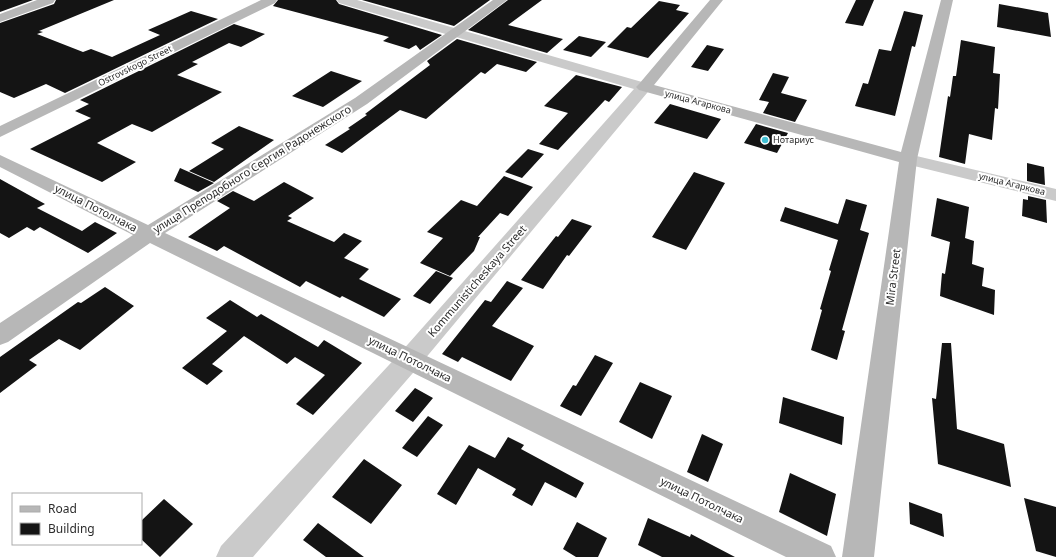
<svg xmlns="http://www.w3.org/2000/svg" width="1056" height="557" font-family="'Noto Sans',sans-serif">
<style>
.building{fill:#141414}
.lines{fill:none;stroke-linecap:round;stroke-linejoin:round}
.street{fill:#cacaca;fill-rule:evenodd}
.secondary{fill:#b7b7b7;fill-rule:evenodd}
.poi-dot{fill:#40bfd3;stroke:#fff;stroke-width:1.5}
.labels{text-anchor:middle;stroke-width:4;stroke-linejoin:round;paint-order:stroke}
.far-street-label{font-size:9px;fill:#2d2d2d;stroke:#fff}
.far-poi-label{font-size:9px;fill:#2d2d2d;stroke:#fff;text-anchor:start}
.street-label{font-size:11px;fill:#2d2d2d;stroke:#fff}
</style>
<rect width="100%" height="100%" fill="#fff"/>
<!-- building -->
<path class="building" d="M 0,0 L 33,0 L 0,12 Z
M 56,0 L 114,0 L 39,31 L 43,32 L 37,34 L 83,52 L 91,49 L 112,57 L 160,35 L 148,30 L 191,11 L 218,19 L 65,93 L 46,84 L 14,98 L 0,92 L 0,23 L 54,4 Z
M 278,0 L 336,0 L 339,4 L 442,35 L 420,50 L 416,45 L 409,49 L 383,41 L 389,37 L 273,6 Z
M 362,0 L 490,0 L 454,26 Z
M 508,0 L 542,0 L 508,25 L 563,39 L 547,53 L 468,30 Z
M 856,0 L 874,0 L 863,26 L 845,23 Z
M 659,1 L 680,5 L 676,10 L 689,13 L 648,58 L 607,47 L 627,27 L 631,28 Z
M 999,4 L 1048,13 L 1051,37 L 997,27 Z
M 904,11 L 923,15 L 915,47 L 912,46 L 895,116 L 855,106 L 863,83 L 868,84 L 879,49 L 891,51 Z
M 234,24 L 265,34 L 241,47 L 229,43 L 192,62 L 198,64 L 177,75 L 222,92 L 152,132 L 132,124 L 97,143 L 136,162 L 102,182 L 30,149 L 91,118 L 75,111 L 89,104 L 80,100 Z
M 579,36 L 606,42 L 591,57 L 563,50 Z
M 457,39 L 537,62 L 526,72 L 497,64 L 485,74 L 481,72 L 426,119 L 400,110 L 342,153 L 325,145 L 350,129 L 348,128 L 367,115 L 365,114 L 430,65 L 427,61 Z
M 961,40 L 995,47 L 993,73 L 1000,74 L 998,109 L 995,108 L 992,140 L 969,134 L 965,164 L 939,157 L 948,96 L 950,97 L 953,76 L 956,76 Z
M 707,45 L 724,49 L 708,71 L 691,67 Z
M 331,71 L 362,81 L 323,107 L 292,96 Z
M 773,73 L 789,77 L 781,93 L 807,100 L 795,122 L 763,113 L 769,102 L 759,100 Z
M 576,75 L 622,87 L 609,102 L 605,100 L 558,150 L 539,144 L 568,113 L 544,106 Z
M 670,104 L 721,119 L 707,139 L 654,123 Z
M 756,124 L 788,133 L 777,153 L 744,143 Z
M 239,126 L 274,140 L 214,182 L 189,171 L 224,149 L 211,143 Z
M 528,149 L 544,154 L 522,178 L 505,172 Z
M 1027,163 L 1044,167 L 1045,185 L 1027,181 Z
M 180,168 L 214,183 L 198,192 L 174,181 Z
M 694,172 L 725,183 L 686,250 L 652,237 Z
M 504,176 L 533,187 L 508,216 L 500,213 L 478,237 L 480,237 L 474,251 L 450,276 L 420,263 L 443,238 L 427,232 L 461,200 L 477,206 Z
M 0,179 L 45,204 L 37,208 L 82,231 L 95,222 L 117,233 L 88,253 L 40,227 L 34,231 L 27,227 L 9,238 L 0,233 Z
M 284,182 L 314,198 L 288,216 L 292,218 L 287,221 L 334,242 L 344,233 L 362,241 L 344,258 L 369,269 L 359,279 L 401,299 L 384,317 L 342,296 L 340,298 L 306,281 L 300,287 L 224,246 L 217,251 L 188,237 L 230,208 L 217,201 L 233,191 L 254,201 Z
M 1028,196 L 1046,200 L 1047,223 L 1022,216 L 1023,199 L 1028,200 Z
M 937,198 L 969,207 L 965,238 L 974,241 L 972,264 L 984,268 L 982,286 L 995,290 L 994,315 L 940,296 L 942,273 L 945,274 L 950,242 L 931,236 Z
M 846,199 L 867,205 L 860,230 L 869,233 L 842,330 L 845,331 L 837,360 L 811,350 L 822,310 L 820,309 L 831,271 L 829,270 L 838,240 L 780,221 L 785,207 L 838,224 Z
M 572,219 L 592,226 L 569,256 L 567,255 L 543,289 L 521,280 L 556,236 L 558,237 Z
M 436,271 L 453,278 L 430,304 L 413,296 Z
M 507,281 L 523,288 L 492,326 L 534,346 L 511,381 L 462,357 L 458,362 L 442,354 L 485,300 L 491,302 Z
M 105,287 L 134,306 L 80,350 L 59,339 L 29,360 L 37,365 L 0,393 L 0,357 L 78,302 L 81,303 Z
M 230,300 L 257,317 L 261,314 L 318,347 L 324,340 L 362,363 L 313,415 L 296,404 L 325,375 L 295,357 L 287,364 L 244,336 L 212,364 L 223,371 L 207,385 L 182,368 L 227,331 L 206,318 Z
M 942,343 L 951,343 L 957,429 L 1004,444 L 1011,487 L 938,464 L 932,398 L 936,399 Z
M 595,355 L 613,363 L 581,416 L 560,406 L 573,385 L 576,386 Z
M 640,382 L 672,396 L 652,439 L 619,422 Z
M 415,388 L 433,398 L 413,422 L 395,411 Z
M 783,397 L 844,417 L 842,445 L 779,423 Z
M 428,416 L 443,425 L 417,457 L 402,448 Z
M 702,434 L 723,444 L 708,482 L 687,472 Z
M 508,437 L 524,445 L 521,449 L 584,483 L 576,498 L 545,482 L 532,506 L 512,495 L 516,489 L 478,468 L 456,505 L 437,494 L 469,445 L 495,458 Z
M 364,459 L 402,485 L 371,524 L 332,497 Z
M 790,473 L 836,494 L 827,536 L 779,512 Z
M 1024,498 L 1056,507 L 1056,557 L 1036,551 Z
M 164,499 L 193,524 L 160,557 L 141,539 L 141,521 Z
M 909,502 L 942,514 L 944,537 L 910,524 Z
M 648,518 L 690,537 L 691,534 L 735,557 L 662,557 L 638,545 Z
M 577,522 L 607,538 L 598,557 L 576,557 L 563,549 Z
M 318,523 L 364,557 L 326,557 L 303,540 Z"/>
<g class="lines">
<!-- street -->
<path class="street" d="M 337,0 L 357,0 L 649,84 L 652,87 L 419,366 L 253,557 L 216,557 L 221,546 L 401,352 L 634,89 L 339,3 Z
M 908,154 L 1056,189 L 1056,201 L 902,163 L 899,159 L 902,155 Z"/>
<!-- secondary -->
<path class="secondary" d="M 37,0 L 55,0 L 53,3 L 0,22 L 0,14 Z
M 261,0 L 277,0 L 275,3 L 0,137 L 0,126 Z
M 493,0 L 507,0 L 367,104 L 165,233 L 831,546 L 836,557 L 786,557 L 150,243 L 8,342 L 0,345 L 0,323 L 133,235 L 0,167 L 0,155 L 148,225 L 355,98 Z
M 710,0 L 723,0 L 654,85 L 901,152 L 941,0 L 953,0 L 917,159 L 874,557 L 842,557 L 899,162 L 639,90 L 636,87 L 639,84 Z"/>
</g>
<!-- markers -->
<circle class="poi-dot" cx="765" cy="140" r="4"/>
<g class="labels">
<!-- far-street labels -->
<g class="far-street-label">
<text transform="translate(135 66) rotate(-26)" y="3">Ostrovskogo Street</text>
<text transform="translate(698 102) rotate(15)" y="3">улица Агаркова</text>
<text transform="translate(1012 184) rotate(14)" y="3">улица Агаркова</text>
</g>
<!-- far-poi labels -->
<g class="far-poi-label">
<text x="773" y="143">Нотариус</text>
</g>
<!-- street labels -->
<g class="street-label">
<text transform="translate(252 169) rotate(-32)" y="4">улица Преподобного Сергия Радонежского</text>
<text transform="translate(96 208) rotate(27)" y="4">улица Потолчака</text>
<text transform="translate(893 277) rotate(-83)" y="4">Mira Street</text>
<text transform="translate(477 281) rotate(-49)" y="4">Kommunisticheskaya Street</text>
<text transform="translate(410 359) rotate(26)" y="4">улица Потолчака</text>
<text transform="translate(702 500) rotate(26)" y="4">улица Потолчака</text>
</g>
</g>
<!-- legend -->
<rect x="12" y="493" width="130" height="52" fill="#ffffff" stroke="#ababab"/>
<rect x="20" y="506" width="20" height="6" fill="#b7b7b7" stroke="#ababab"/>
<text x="48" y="513" font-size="12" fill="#2d2d2d">Road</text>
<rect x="20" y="523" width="20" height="12" fill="#141414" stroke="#ababab"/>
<text x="48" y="533" font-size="12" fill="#2d2d2d">Building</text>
</svg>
